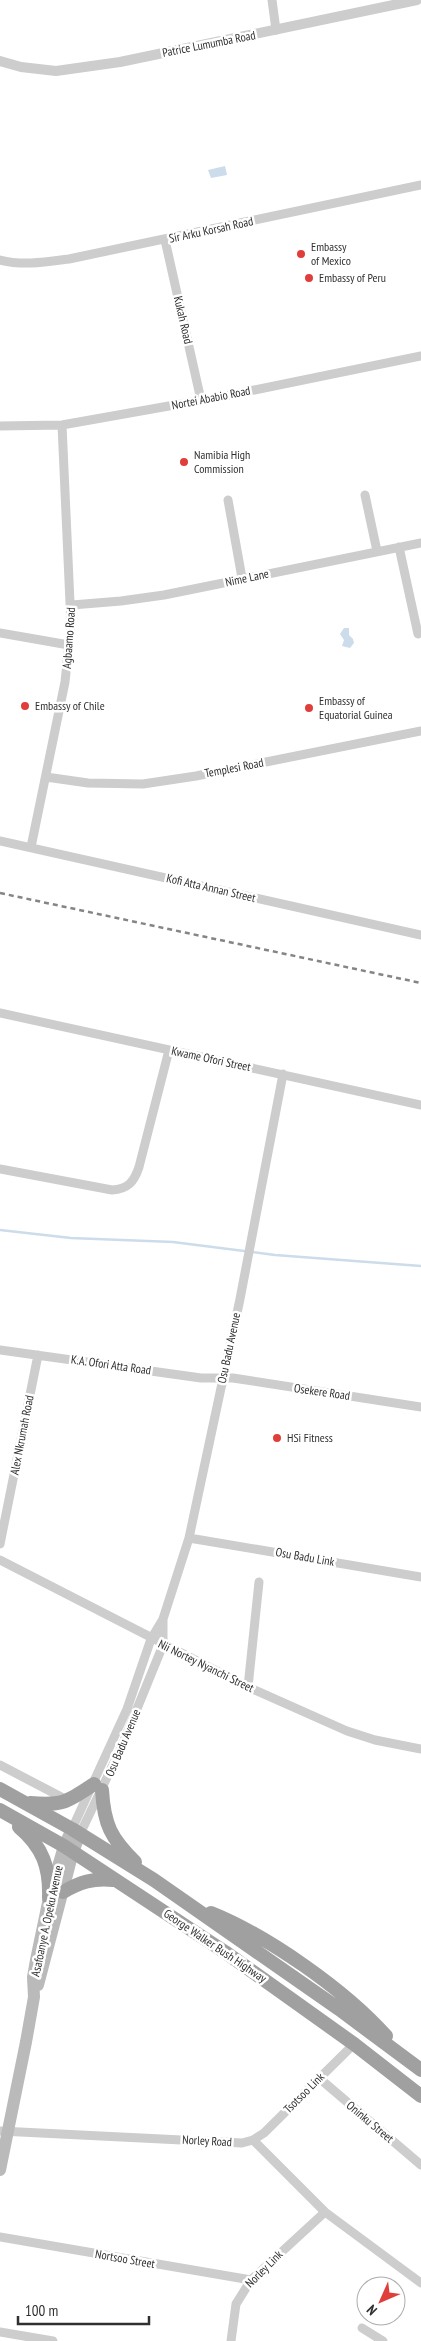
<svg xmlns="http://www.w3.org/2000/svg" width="421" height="2341" font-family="'PT Sans Narrow',sans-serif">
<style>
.water{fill:#ccdceb}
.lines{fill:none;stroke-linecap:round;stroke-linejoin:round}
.stream{stroke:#ccdceb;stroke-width:2.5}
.minor{stroke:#cdcdcd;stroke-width:9}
.tertiary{stroke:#cdcdcd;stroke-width:10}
.secondary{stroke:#bababa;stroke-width:12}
.trunk{stroke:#a0a0a0;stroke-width:14}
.rail{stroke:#858585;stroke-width:2.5;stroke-dasharray:5 4;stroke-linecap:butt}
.poi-dot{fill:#df3e3a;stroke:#fff;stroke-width:2}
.labels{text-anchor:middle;stroke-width:5;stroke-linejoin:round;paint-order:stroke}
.street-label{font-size:12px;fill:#303030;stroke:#fff}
.poi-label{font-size:12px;fill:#303030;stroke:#fff;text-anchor:start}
</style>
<rect width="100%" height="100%" fill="#fff"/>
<!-- water -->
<path class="water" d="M 225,166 L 227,175 L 211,178 L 208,170 Z
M 344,628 L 349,628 L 349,635 L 353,639 L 354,643 L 350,648 L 342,646 L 344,640 L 340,634 Z"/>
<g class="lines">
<!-- stream -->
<path class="stream" d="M 0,1230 L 71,1238 L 173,1242 L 275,1255 L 421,1266"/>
<!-- minor -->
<path class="minor" d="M 272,0 L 276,30
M 165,240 L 201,400
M 0,260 C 23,266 46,262 69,259 L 421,185
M 0,426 L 62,425 L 225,396 L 421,356
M 365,495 L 377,551
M 228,500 L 242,578
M 399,547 L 418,634
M 72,605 L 121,601 L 164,595 L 421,543
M 0,633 L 69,645
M 46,777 L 88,783 L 143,784 L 196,776 L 421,731
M 0,841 L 421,935
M 31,847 L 65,682 L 71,625 L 62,425
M 0,1013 L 421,1105
M 0,1169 L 112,1190 C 128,1189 134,1182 139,1167 L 169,1050
M 0,1350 L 201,1378 L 233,1378 L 421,1407
M 189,1538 L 421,1577
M 0,1544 L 38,1355
M 0,1560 L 248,1687 L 347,1731 L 375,1740 L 421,1749
M 248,1687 L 259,1582
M 0,1765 L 69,1801
M 72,1829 L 127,1709 L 151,1639 L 163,1619 L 189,1538 L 240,1299 L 283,1074
M 80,1834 L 121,1748 L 163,1645 L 163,1620
M 319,2078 L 421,2165
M 0,2131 L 242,2143 L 253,2140 L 264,2133 L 354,2044
M 253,2140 L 325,2212 L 421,2283
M 0,2237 L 251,2280
M 362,2328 L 383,2341
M 0,2332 L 53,2341
M 231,2341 L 236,2304 L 251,2280 L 325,2212"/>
<!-- tertiary -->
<path class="tertiary" d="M 0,61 L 21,67 L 56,71 L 120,62 L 417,0"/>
<!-- secondary -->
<path class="secondary" d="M 38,1985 L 73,1852 L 80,1834
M 0,2170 L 26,2042 L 34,1997 L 33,1977 L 36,1960 L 49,1898 L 64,1846 L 72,1829"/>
<!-- trunk -->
<path class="trunk" d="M 0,1789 L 72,1829 L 154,1880 L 339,2009 L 421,2070
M 102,1790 C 104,1825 111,1838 135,1862
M 30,1803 C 63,1806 67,1802 94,1784
M 0,1810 L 64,1846 L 225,1952 L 354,2044 L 421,2096
M 19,1827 C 43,1847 50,1868 49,1898
M 63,1892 C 80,1882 93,1878 113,1880
M 211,1913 C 268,1936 345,1990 386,2036"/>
<!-- rail -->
<path class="rail" d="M 0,893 L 421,983"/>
</g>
<!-- markers -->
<g class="poi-dot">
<circle cx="301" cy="254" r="5"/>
<circle cx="309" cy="278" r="5"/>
<circle cx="184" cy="462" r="5"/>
<circle cx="25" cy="706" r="5"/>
<circle cx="309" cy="708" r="5"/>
<circle cx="277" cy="1438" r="5"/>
</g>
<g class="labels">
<!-- street labels -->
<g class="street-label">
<text transform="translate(209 44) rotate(-11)" y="4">Patrice Lumumba Road</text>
<text transform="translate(211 230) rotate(-12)" y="4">Sir Arku Korsah Road</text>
<text transform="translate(183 320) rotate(77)" y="4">Kukah Road</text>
<text transform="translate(211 398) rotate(-11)" y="4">Nortei Ababio Road</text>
<text transform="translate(247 578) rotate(-12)" y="4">Nime Lane</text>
<text transform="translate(69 638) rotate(-86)" y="4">Agbaamo Road</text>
<text transform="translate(234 768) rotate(-11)" y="4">Templesi Road</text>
<text transform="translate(211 888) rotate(13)" y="4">Kofi Atta Annan Street</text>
<text transform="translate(211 1059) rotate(12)" y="4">Kwame Ofori Street</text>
<text transform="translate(229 1348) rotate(-78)" y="4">Osu Badu Avenue</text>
<text transform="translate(111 1365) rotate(8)" y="4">K.A. Ofori Atta Road</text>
<text transform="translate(322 1392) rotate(8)" y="4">Osekere Road</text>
<text transform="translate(22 1435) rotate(-79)" y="4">Alex Nkrumah Road</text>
<text transform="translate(305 1557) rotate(10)" y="4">Osu Badu Link</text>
<text transform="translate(206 1666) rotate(26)" y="4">Nii Nortey Nyanchi Street</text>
<text transform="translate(123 1743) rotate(-67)" y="4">Osu Badu Avenue</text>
<text transform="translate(47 1921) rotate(-78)" y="4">Asafoanye A. Opeku Avenue</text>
<text transform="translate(215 1946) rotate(34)" y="4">George Walker Bush Highway</text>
<text transform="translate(304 2093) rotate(-45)" y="4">Tsotsoo Link</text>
<text transform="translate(370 2122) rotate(40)" y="4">Oninku Street</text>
<text transform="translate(207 2141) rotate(3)" y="4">Norley Road</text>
<text transform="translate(125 2259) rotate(10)" y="4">Nortsoo Street</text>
<text transform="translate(264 2269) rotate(-45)" y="4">Norley Link</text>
</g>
<!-- poi labels -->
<g class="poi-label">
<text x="311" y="251">Embassy<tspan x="311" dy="14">of Mexico</tspan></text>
<text x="319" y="282">Embassy of Peru</text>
<text x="194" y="459">Namibia High<tspan x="194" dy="14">Commission</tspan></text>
<text x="319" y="705">Embassy of<tspan x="319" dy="14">Equatorial Guinea</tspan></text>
<text x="35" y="710">Embassy of Chile</text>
<text x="287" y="1442">HSi Fitness</text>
</g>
</g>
<!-- north arrow -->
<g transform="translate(381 2301) rotate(225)"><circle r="24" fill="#ffffff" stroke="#acacac"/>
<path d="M0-4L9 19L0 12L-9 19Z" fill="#df3e3a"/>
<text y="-8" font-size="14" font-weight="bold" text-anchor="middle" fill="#303030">N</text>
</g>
<!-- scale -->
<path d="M18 2316v8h131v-8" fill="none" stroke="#303030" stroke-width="2.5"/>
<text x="25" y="2316" font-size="15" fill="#303030" stroke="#ffffff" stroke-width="4" paint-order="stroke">100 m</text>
</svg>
